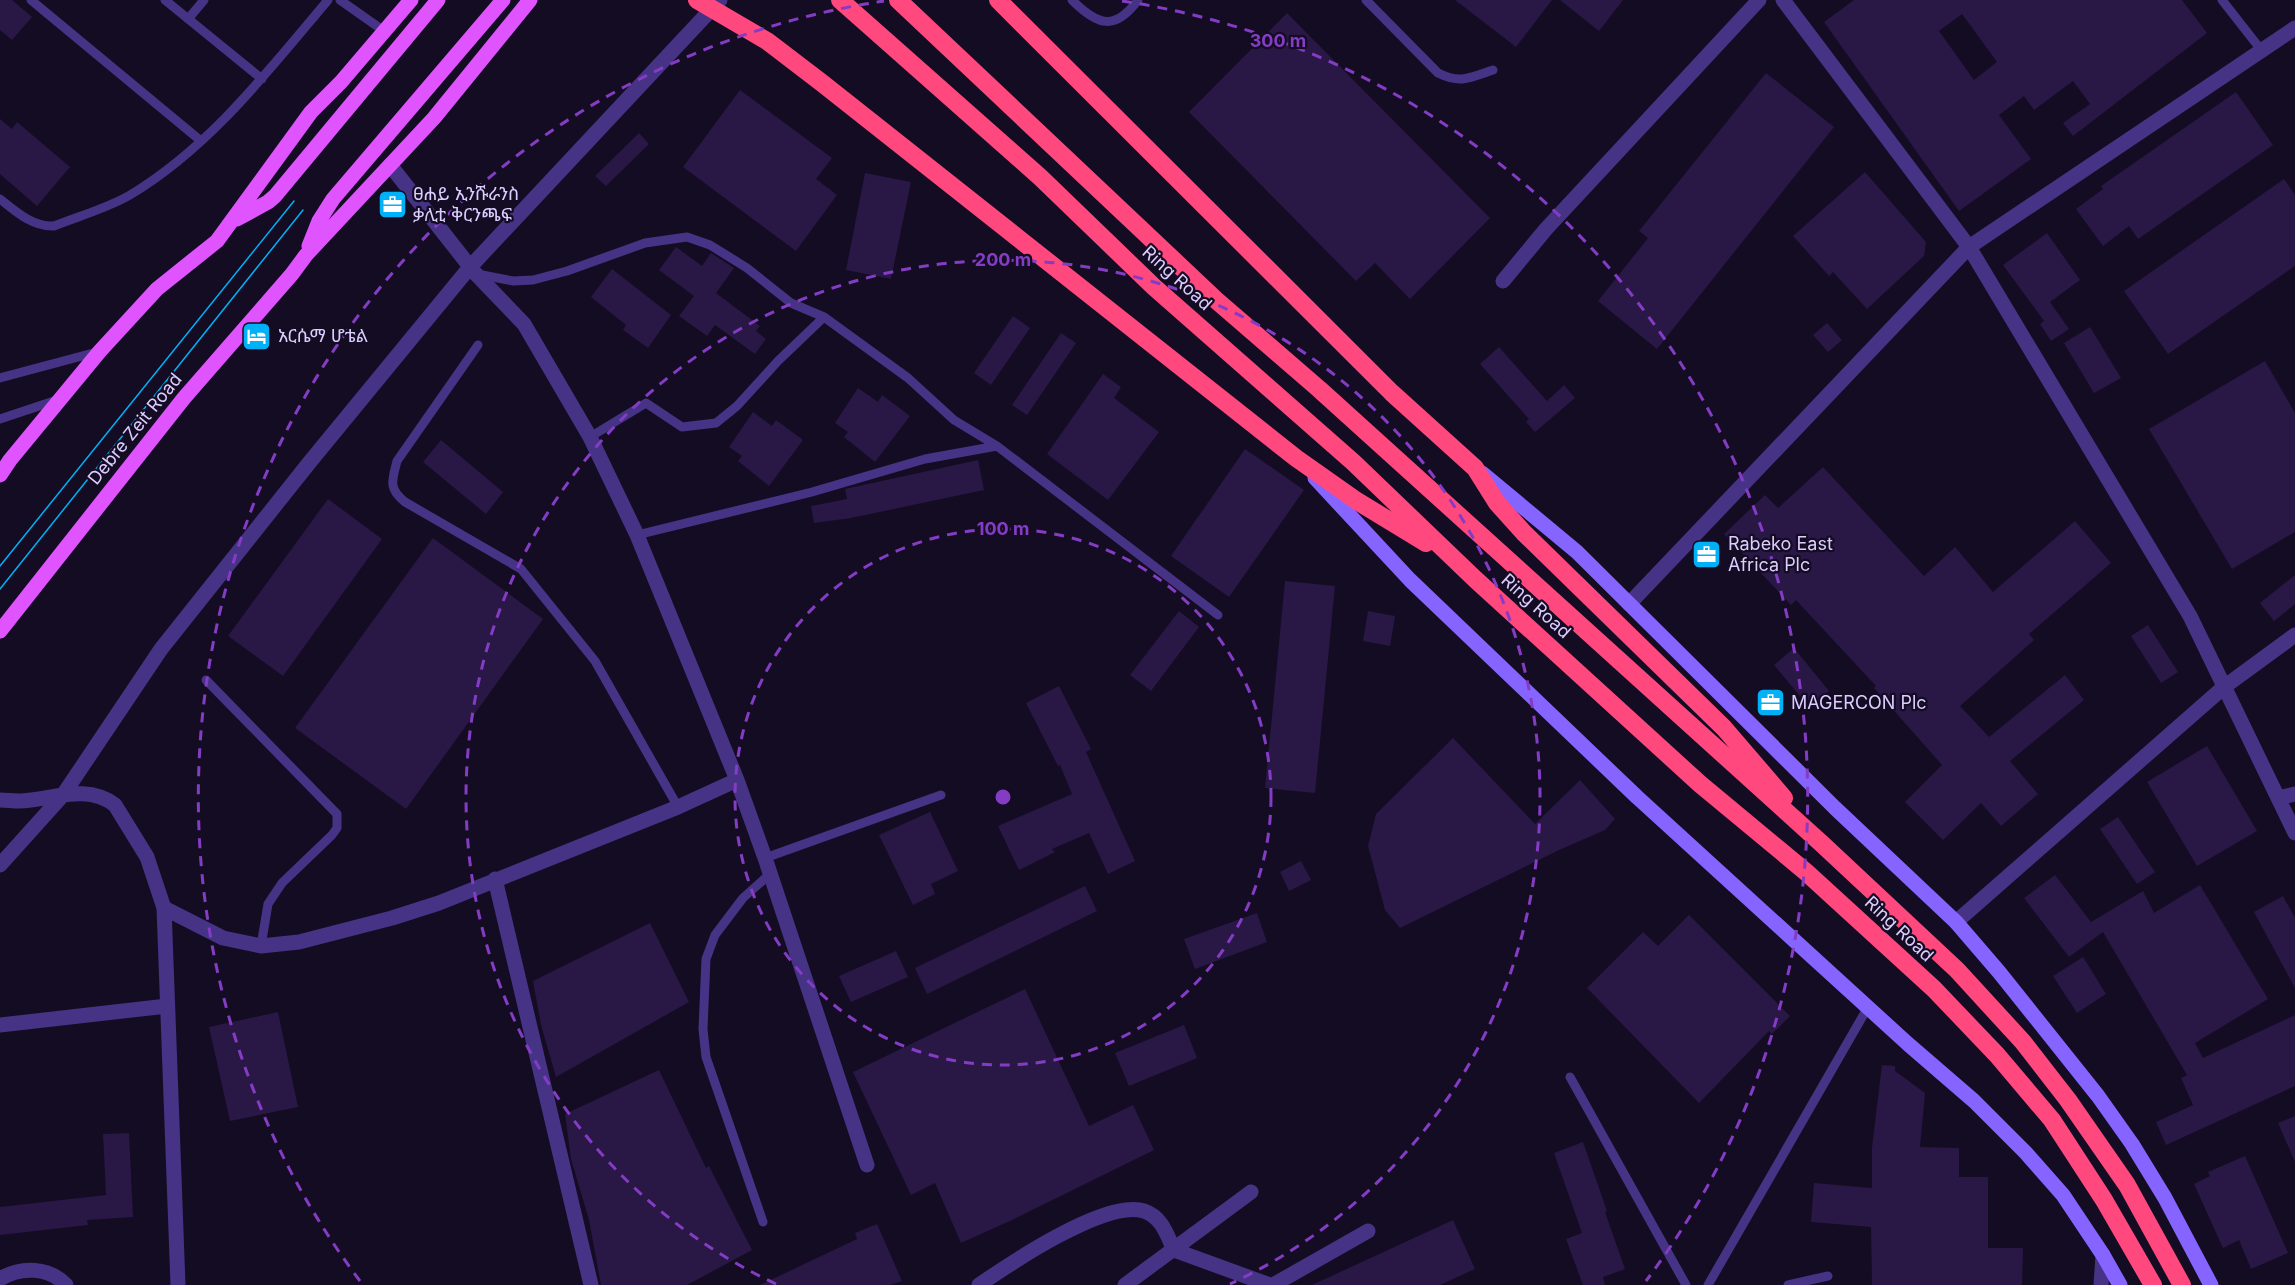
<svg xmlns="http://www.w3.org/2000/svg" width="2295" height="1285" font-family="Inter,'Noto Sans Ethiopic',sans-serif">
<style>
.building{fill:#291745;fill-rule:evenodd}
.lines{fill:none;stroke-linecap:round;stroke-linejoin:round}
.lane{stroke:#463385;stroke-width:9}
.street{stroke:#463385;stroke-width:15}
.secondary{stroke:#8564ff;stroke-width:15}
.primary{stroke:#df54ff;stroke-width:15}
.highway{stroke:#ff487d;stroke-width:18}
.tram{stroke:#00b1f8;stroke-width:1.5}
.ring{fill:none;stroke:#853cc5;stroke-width:3;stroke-dasharray:10 8}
.labels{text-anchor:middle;stroke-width:4.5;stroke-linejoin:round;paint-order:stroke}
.poi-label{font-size:18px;fill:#dccdff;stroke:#140c23;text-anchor:start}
.street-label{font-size:18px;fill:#dccdff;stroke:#140c23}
.centre{fill:#853cc5;stroke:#140c23;stroke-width:3}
.ring-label{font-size:18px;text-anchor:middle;font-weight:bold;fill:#853cc5;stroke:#140c23;stroke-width:4.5;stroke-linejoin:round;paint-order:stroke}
</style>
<rect width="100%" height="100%" fill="#140c23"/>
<!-- building -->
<path class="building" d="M 0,0 L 12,0 L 32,17 L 12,40 L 0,30 Z
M 1455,0 L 1552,0 L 1516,47 Z
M 1560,0 L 1623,0 L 1599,31 Z
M 1854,0 L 2182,0 L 2207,33 L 2073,136 L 2063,123 L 2090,104 L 2073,81 L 2034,110 L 2024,96 L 1999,115 L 2031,159 L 1959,211 L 1824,22 ZM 1962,14 L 1997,62 L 1974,80 L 1939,31 Z
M 1287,13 L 1490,218 L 1410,299 L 1375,263 L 1356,281 L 1189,112 Z
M 1766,73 L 1834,127 L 1657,349 L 1598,301 L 1648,238 L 1639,231 Z
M 740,90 L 832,158 L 816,179 L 837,195 L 796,251 L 683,167 Z
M 2236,92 L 2273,145 L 2138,239 L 2129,226 L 2103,246 L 2076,209 L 2103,189 L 2101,186 Z
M 0,119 L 12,129 L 17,122 L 70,167 L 37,206 L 0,174 Z
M 639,133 L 649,144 L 606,186 L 595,176 Z
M 1865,172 L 1926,242 L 1924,256 L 1867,309 L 1833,272 L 1829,276 L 1793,236 Z
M 865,173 L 911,182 L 891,279 L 846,270 Z
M 2284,179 L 2295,195 L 2295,266 L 2168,354 L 2124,291 Z
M 2047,233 L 2080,280 L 2050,302 L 2069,329 L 2051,341 L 2040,324 L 2044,321 L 2003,265 Z
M 676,247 L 702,266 L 711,253 L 734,268 L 716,293 L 760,326 L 756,331 L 766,339 L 755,354 L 715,325 L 707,336 L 679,316 L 694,296 L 659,270 Z
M 612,269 L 671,315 L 648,348 L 623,330 L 626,325 L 591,297 Z
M 1013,316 L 1030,328 L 991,385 L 974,373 Z
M 1827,323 L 1842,340 L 1828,352 L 1813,335 Z
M 2090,327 L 2121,378 L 2094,393 L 2064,343 Z
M 1061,333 L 1076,343 L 1027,415 L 1012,405 Z
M 1499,347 L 1547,401 L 1564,385 L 1575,398 L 1535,432 L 1526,422 L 1529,419 L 1480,364 Z
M 2265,361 L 2295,413 L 2295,532 L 2232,569 L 2149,429 Z
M 1103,374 L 1121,387 L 1114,398 L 1159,432 L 1108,500 L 1047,454 Z
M 858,388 L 878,402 L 882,395 L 910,416 L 875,462 L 844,437 L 848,432 L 835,423 Z
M 753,412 L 772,426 L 776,420 L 803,440 L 769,486 L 738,461 L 742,456 L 729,447 Z
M 441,440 L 503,492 L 486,514 L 423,462 Z
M 1245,449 L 1304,490 L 1229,597 L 1171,556 Z
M 978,460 L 984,490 L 851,518 L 814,523 L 811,506 L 847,499 L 845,489 Z
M 1823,467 L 1924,576 L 1955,547 L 1993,592 L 2075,521 L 2111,563 L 2029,634 L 2034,640 L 1960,706 L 1989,737 L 2065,675 L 2084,700 L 2010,761 L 2038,794 L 2001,826 L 1981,803 L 1943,840 L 1905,802 L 1942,765 L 1874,688 L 1876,686 L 1796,600 L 1791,605 L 1724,534 L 1765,495 L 1778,508 Z
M 328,499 L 382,539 L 283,676 L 228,636 Z
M 433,538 L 543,619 L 406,809 L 295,728 Z
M 2295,575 L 2295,604 L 2274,621 L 2260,603 Z
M 1285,581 L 1335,586 L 1315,793 L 1265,788 Z
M 1179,611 L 1199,627 L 1151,691 L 1130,675 Z
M 1368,611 L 1395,616 L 1390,646 L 1363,641 Z
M 2148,625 L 2178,672 L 2161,683 L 2131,636 Z
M 1794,648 L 1829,691 L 1810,708 L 1774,665 Z
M 1059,686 L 1091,749 L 1086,752 L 1135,861 L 1108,874 L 1089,833 L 1052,849 L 1055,852 L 1019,870 L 998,826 L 1072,794 L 1060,765 L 1058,766 L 1026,703 Z
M 1453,738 L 1535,824 L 1580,780 L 1615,819 L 1605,830 L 1559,850 L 1400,928 L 1385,910 L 1368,846 L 1376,814 Z
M 2207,746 L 2257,831 L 2197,866 L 2147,782 Z
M 930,812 L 958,871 L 931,884 L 935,894 L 913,905 L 879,835 Z
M 2118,817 L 2155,872 L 2137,884 L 2100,829 Z
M 1301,861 L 1311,880 L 1289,891 L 1280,872 Z
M 2055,875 L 2091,922 L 2143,891 L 2154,913 L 2200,885 L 2268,999 L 2195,1043 L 2203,1058 L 2295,1015 L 2295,1086 L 2166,1145 L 2156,1122 L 2193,1105 L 2181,1078 L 2187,1075 L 2103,932 L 2069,957 L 2024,898 Z
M 1085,886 L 1097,911 L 927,994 L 915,968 Z
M 2283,896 L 2295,918 L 2295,988 L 2254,912 Z
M 1257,913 L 1267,942 L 1195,969 L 1184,939 Z
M 1689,915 L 1790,1016 L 1772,1034 L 1769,1031 L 1699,1103 L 1587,988 L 1643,932 L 1658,946 Z
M 650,923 L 689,1002 L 556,1077 L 541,1025 L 533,981 Z
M 896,951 L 908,977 L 851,1002 L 839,976 Z
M 2083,957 L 2106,994 L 2077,1013 L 2053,976 Z
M 1025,989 L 1089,1126 L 1133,1105 L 1154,1150 L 1012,1220 L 961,1243 L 935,1183 L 911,1195 L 853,1072 Z
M 278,1012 L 298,1107 L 230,1121 L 209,1027 Z
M 1184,1025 L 1197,1058 L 1129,1086 L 1115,1053 Z
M 1882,1065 L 1895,1066 L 1895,1071 L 1925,1093 L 1920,1147 L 1959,1148 L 1959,1177 L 1988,1177 L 1988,1248 L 2023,1248 L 2022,1285 L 1872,1285 L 1871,1227 L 1811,1222 L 1814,1183 L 1872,1188 L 1872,1147 Z
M 659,1070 L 706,1168 L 709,1166 L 752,1250 L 687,1285 L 601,1285 L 589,1220 L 571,1159 L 565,1114 Z
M 2295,1116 L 2295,1162 L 2278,1123 Z
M 129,1133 L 133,1217 L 87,1220 L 88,1225 L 0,1235 L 0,1207 L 106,1195 L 103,1134 Z
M 1583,1142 L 1607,1211 L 1605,1212 L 1625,1269 L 1603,1277 L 1605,1285 L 1583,1285 L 1566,1239 L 1582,1233 L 1554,1153 Z
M 2245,1156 L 2288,1253 L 2251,1269 L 2239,1240 L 2223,1248 L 2194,1184 L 2210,1176 L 2208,1172 Z
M 1453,1220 L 1475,1269 L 1440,1285 L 1312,1285 Z
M 877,1224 L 902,1281 L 890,1285 L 760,1285 L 857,1239 L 855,1233 Z"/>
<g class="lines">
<!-- lane -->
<path class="lane" d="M 31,0 L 201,141
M 165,0 L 262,79
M 340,0 L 384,31
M 1072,0 C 1098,26 1115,31 1138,0
M 1366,0 L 1438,73 C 1460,84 1470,78 1493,70
M 2222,0 L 2262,51
M 188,19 L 204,0
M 0,199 C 16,212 33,227 54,226 C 79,216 108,208 130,195 C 210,147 269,70 328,0
M 477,274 L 513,281 L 533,280 L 567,271 L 645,243 L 687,237 L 710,245 L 747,268 L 791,303 L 824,317 L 908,378 L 954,420 L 997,446 L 1218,615
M 478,345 L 397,461 C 392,481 388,488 405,502 L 521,569 L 595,661 L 678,807
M 0,378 L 97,352
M 0,419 L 57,400
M 590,437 L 646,403 L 682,427 L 716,423 L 737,406 L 778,361 L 824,317
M 637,535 L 812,492 L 925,459 L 997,446
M 206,680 L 337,814 L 337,828 L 332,835 L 282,883 L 268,904 L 261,946
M 765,858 L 941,795
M 1570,1077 L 1686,1285
M 763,1222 L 706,1057 L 703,1029 L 706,959 L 715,935 L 743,898 L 770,874
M 1708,1285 L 1868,1007
M 1788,1285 L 1828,1276"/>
<!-- street -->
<path class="street" d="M 1783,0 L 1969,247 L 2190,616 L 2295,833
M 390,165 L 475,273 L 524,324 L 590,437 L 637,535 L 737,780 L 765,858 L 867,1165
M 1503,281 L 1546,229 L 1759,0
M 1629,604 L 1969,247 L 2295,28
M 2278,798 L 2295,794
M 0,800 C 6,800 13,801 19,801 C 52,800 86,783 115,805 L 147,857 L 164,908 L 178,1285
M 0,865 L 63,795 L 161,649 L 309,463 L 470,267 L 720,0
M 495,879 L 591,1285
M 164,908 L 223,938 L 261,946 L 299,942 L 392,918 L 439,903 L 678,807 L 737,780
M 1956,922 L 2224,687 L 2295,635
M 0,1025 L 167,1006
M 0,1279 C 21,1266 49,1267 66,1285
M 979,1285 C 1011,1263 1106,1199 1144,1211 C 1162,1217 1167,1235 1174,1250 L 1270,1285
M 1125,1285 L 1251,1192
M 1273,1285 L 1368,1231
M 2101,1285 L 2103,1255"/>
<!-- secondary -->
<path class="secondary" d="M 1482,473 L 1577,552 L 1835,808 L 1956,922 L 1999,972 L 2098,1096 L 2132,1144 L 2165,1198 L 2211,1285
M 1315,478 L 1410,580 L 1637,797 L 1908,1044 L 1974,1101 L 2026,1153 L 2063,1195 L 2103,1255 L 2120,1285"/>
<!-- primary -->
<path class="primary" d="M 237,219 L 268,202 L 275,196 L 438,0
M 309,246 L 319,221 L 333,199 L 503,0
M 0,475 L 10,460 L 100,351 L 157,289 L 217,241 L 311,112 L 341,82 L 411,0
M 0,631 L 184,398 L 292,274 L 306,255 L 434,118 L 530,0"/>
<!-- highway -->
<path class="highway" d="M 697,0 L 767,41 L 822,83 L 1296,458 L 1357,501 L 1426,543
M 840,0 L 1040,177 L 1154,287 L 1353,462 L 1475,579 L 1700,784 L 1806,872 L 1934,989 L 1997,1055 L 2052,1120 L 2104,1200 L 2153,1285
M 898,0 L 1216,300 L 1319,389 L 1821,843 L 1957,970 L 2023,1042 L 2068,1100 L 2127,1185 L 2182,1285
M 998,0 L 1392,393 L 1475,468 L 1497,503 L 1524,533 L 1724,728 L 1784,798"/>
<!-- tram -->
<path class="tram" d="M 0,566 L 294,201
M 0,589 L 303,210"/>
</g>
<!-- distance rings -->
<g class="ring">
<circle cx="1003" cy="797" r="268"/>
<path d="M776 1284A537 537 0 1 1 1230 1284"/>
<path d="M360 1281A805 805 0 0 1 884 1M1122 1A805 805 0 0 1 1646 1281"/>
</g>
<!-- icons -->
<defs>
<symbol id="office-square" viewBox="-11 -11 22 22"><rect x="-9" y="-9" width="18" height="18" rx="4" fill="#00b1f8" stroke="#140c23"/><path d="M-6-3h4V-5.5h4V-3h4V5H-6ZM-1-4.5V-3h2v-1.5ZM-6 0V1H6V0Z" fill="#fff"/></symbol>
<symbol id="hotel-square" viewBox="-11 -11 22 22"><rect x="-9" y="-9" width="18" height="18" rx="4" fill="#00b1f8" stroke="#140c23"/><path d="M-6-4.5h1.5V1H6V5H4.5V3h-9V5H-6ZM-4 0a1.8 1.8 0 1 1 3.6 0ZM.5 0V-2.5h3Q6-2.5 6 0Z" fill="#fff"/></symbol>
</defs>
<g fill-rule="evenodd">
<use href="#office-square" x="376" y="188" width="33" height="33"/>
<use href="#hotel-square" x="240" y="320" width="33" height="33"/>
<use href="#office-square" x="1690" y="538" width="33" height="33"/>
<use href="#office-square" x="1754" y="686" width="33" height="33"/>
</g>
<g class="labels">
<!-- poi labels -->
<g class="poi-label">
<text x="413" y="200">ፀሐይ ኢንሹራንስ<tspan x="413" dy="21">ቃሊቲ ቅርንጫፍ</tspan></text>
<text x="278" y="342">አርሴማ ሆቴል</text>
<text x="1728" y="550">Rabeko East<tspan x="1728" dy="21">Africa Plc</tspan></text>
<text x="1791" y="709">MAGERCON Plc</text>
</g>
<!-- street labels -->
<g class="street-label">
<text transform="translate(1177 278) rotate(42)" y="6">Ring Road</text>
<text transform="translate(135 429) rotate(-51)" y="6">Debre Zeit Road</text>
<text transform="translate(1536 606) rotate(42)" y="6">Ring Road</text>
<text transform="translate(1899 929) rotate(43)" y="6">Ring Road</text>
</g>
</g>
<circle cx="1003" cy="797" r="9" class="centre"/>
<g class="ring-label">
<text x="1278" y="47">300 m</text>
<text x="1003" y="266">200 m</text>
<text x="1003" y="535">100 m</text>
</g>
</svg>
